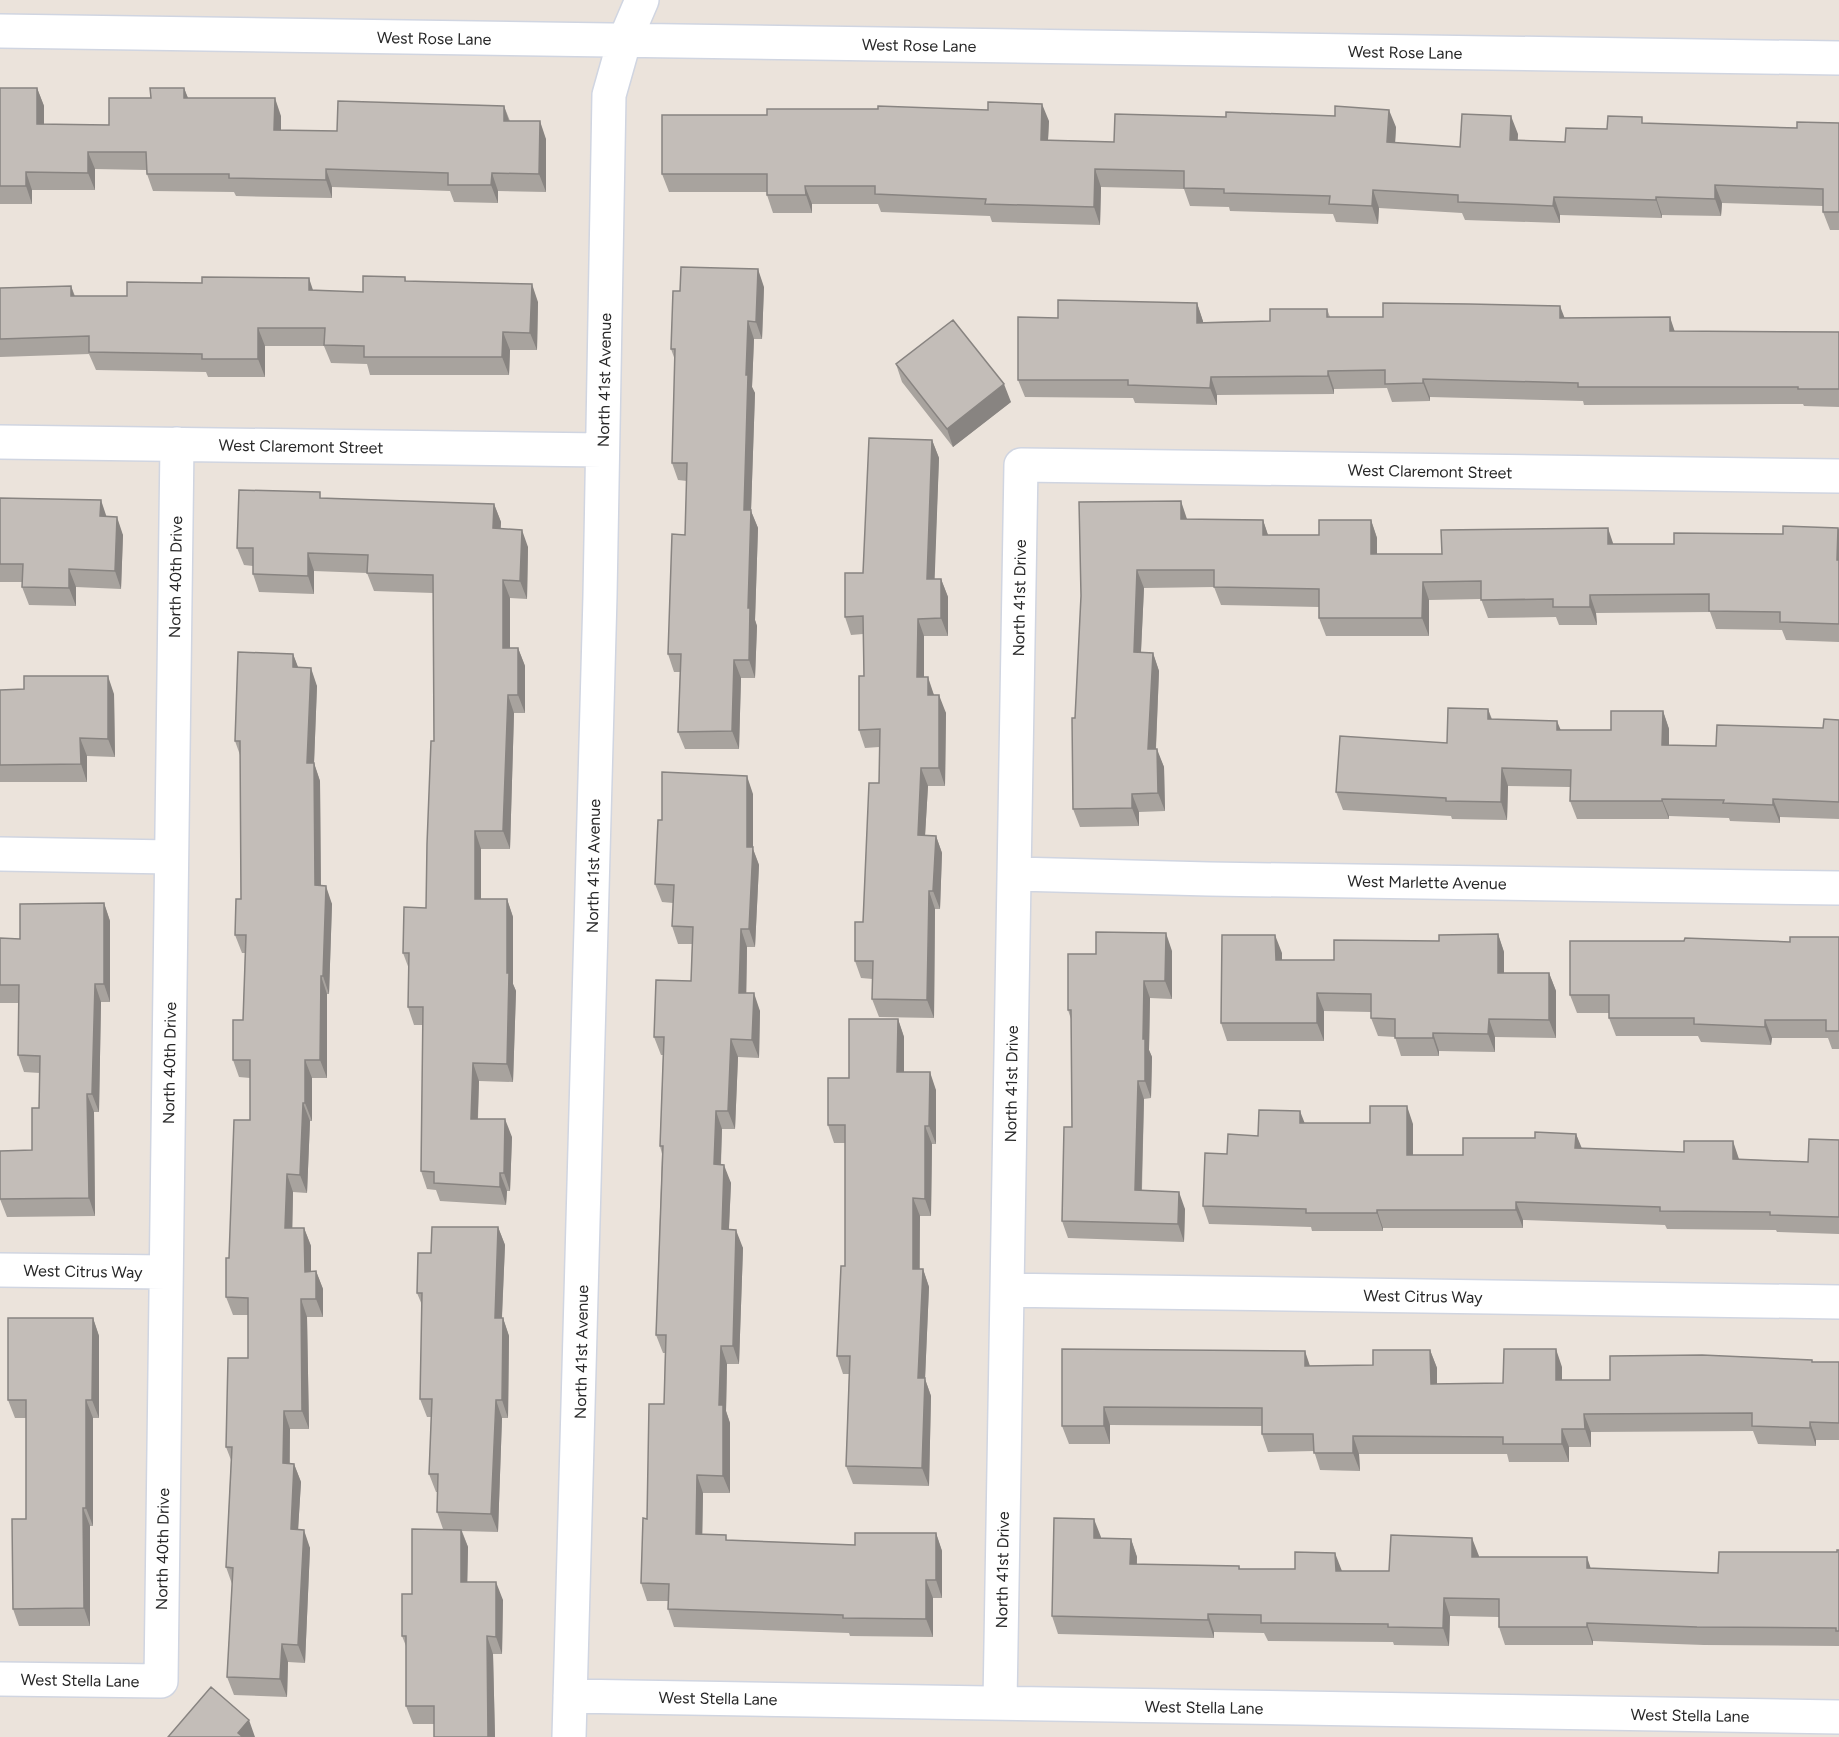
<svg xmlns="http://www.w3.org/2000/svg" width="1839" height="1737" font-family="Figtree,sans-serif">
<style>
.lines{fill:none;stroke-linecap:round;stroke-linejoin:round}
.street-casing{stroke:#d0d5e1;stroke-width:36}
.street{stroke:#fff;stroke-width:33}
.wall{fill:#a8a39e}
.shaded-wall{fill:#888481}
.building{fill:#c3bdb8;stroke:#888481;stroke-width:1.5}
.labels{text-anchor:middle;stroke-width:5;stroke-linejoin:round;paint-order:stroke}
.street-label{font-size:16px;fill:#292929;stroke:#fff}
</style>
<rect width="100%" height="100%" fill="#ebe3db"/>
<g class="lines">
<defs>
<path id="street" d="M 0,31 L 1839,58
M 0,442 L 602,450
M 0,854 L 171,857
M 1014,874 L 1209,879 L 1839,888
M 0,1270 L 166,1272
M 1007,1290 L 1839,1302
M 0,1679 L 161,1681 L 177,444
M 570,1696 L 1839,1717
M 1000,1703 L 1021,465 L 1839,476
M 569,1737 L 600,596 L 609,95 L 624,42 L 642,0"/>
</defs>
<!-- street casing -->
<use href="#street" class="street-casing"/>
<!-- street -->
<use href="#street" class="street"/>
</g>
<!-- wall -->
<path class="wall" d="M 0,88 L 37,88 L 44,106 L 44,125 L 109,125 L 151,98 L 184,88 L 188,98 L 281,116 L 281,130 L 337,131 L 504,106 L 510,121 L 546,139 L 546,192 L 498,191 L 498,203 L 454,202 L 450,191 L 332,187 L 332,198 L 236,196 L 234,192 L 153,191 L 147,174 L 147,170 L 95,169 L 95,190 L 32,190 L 32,204 L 0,204 Z
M 1049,121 L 1048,140 L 1114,142 L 1396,127 L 1395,143 L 1460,147 L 1518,134 L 1517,140 L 1565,142 L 1607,129 L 1644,123 L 1797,128 L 1839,123 L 1839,230 L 1830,230 L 1823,212 L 1823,206 L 1722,203 L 1721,216 L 1662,215 L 1662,218 L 1560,215 L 1560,223 L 1465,220 L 1462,213 L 1379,208 L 1378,224 L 1336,222 L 1333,214 L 1230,211 L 1229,207 L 1190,206 L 1184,189 L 1101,187 L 1100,225 L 992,222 L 990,216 L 881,212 L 878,204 L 812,204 L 812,213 L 773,213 L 767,195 L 767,192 L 669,192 L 662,174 Z
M 405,277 L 406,281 L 538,302 L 537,350 L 510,350 L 509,375 L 370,375 L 367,364 L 331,363 L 324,346 L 265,346 L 265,377 L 208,377 L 206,372 L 96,370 L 89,354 L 0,357 L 0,288 L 71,286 L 75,296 L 127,296 L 313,291 L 363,292 Z
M 764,287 L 762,339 L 754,339 L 752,387 L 755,393 L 751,511 L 758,528 L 755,620 L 757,626 L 755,678 L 741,678 L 739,749 L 685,749 L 678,732 L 680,672 L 674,672 L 668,654 L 685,535 L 687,481 L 678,480 L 672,463 L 675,360 L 671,349 L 680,291 Z
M 1197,303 L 1203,322 L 1270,321 L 1327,309 L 1330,317 L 1564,318 L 1675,331 L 1839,332 L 1839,407 L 1804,406 L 1803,404 L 1584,405 L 1583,401 L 1430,397 L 1430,401 L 1392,402 L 1387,388 L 1334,389 L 1334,394 L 1217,395 L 1217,405 L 1135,403 L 1133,398 L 1025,397 L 1018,380 L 1058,318 Z
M 896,364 L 1011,402 L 953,447 L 902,382 Z
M 932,440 L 939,458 L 934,579 L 941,579 L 948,597 L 948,636 L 924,636 L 924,677 L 934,695 L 946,713 L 945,786 L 928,786 L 925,835 L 936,836 L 942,853 L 940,909 L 935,909 L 934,1018 L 879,1017 L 872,999 L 873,979 L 861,978 L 855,961 L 863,922 L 879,783 L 879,747 L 865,748 L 859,730 L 864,676 L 863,634 L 851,635 L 845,617 L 863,573 Z
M 0,498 L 107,517 L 123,535 L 121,589 L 76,587 L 76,606 L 29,605 L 22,587 L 23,582 L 0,582 Z
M 322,498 L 494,504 L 501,522 L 500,529 L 528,547 L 527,599 L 510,598 L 510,648 L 518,648 L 525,666 L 525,713 L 514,713 L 510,849 L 481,849 L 481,899 L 507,899 L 513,917 L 513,984 L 516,991 L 513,1082 L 479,1081 L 478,1119 L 512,1137 L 510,1191 L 507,1191 L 506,1205 L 440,1201 L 436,1190 L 427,1189 L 421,1171 L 423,1025 L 414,1025 L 408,1007 L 409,969 L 403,953 L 426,908 L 434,741 L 433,593 L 374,591 L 367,573 L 314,571 L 314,594 L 259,592 L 253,574 L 253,566 L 244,565 L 237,548 Z
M 1187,519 L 1263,520 L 1268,535 L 1319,535 L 1371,520 L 1377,538 L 1377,554 L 1442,554 L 1614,544 L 1674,544 L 1783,534 L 1838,528 L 1839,530 L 1839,642 L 1786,640 L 1782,630 L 1716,629 L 1710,612 L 1596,613 L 1597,625 L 1559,625 L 1556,617 L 1488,618 L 1481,599 L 1429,600 L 1429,636 L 1326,636 L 1319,618 L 1319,607 L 1221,605 L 1214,587 L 1144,588 L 1141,653 L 1153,653 L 1159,671 L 1156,749 L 1164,767 L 1165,811 L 1139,812 L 1139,826 L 1080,827 L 1073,809 L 1075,718 L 1081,596 Z
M 293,654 L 298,668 L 317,686 L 314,763 L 320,781 L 321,886 L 332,904 L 329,994 L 327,994 L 327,1078 L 312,1078 L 312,1121 L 310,1121 L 307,1193 L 293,1192 L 292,1228 L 304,1228 L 311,1246 L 311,1271 L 316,1271 L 323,1289 L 323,1317 L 307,1317 L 309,1429 L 290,1429 L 290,1464 L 294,1464 L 301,1482 L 298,1530 L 310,1548 L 305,1663 L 288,1662 L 287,1697 L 234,1695 L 227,1677 L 232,1584 L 226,1567 L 231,1460 L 226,1447 L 248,1358 L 248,1315 L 233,1315 L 226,1297 L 229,1258 L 250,1120 L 250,1078 L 239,1077 L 233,1060 L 243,1020 L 245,953 L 242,953 L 235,935 L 241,899 L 240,755 L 235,741 Z
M 0,690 L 114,694 L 115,757 L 87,756 L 87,782 L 0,782 Z
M 1488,709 L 1492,719 L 1561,730 L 1611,730 L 1663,711 L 1669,729 L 1669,745 L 1716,746 L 1823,728 L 1839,720 L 1839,819 L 1780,817 L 1780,823 L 1730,821 L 1729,818 L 1669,816 L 1669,819 L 1577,819 L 1570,801 L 1570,787 L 1508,786 L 1507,820 L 1452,819 L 1451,816 L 1343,810 L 1336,792 L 1447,743 Z
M 753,794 L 753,849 L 759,865 L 755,947 L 747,947 L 746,993 L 760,1011 L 759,1058 L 738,1057 L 735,1129 L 722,1129 L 721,1165 L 731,1183 L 729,1229 L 743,1248 L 739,1364 L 727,1364 L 726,1411 L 730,1423 L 730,1493 L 703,1493 L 702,1535 L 728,1540 L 855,1545 L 936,1533 L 942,1551 L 942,1598 L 933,1598 L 933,1637 L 850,1636 L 849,1633 L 674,1627 L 668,1609 L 668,1601 L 647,1601 L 641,1583 L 647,1519 L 664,1404 L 665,1353 L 663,1353 L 656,1335 L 662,1154 L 660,1146 L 663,1055 L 661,1055 L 654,1037 L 691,981 L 692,944 L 678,944 L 672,926 L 673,903 L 662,902 L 655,884 L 662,820 Z
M 104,903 L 110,921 L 110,1002 L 101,1002 L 99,1112 L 94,1112 L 95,1216 L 7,1217 L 0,1199 L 32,1150 L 39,1108 L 40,1073 L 24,1072 L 18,1055 L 19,1003 L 0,1003 L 0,938 L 20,939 Z
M 1498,934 L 1504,952 L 1504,973 L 1549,973 L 1556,991 L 1556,1038 L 1495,1037 L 1495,1052 L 1439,1051 L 1439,1056 L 1401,1056 L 1395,1037 L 1378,1036 L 1371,1018 L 1371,1012 L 1324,1011 L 1324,1041 L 1227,1041 L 1221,1023 L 1282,953 L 1282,960 L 1334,960 L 1439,941 Z
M 1839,937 L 1839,1049 L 1832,1049 L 1828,1038 L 1772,1038 L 1771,1045 L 1701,1042 L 1698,1036 L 1616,1036 L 1609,1018 L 1609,1013 L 1577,1013 L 1570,995 L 1790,942 Z
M 1172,951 L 1172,999 L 1150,998 L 1149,1050 L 1152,1057 L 1151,1098 L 1144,1099 L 1142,1190 L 1185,1209 L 1184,1242 L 1068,1238 L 1062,1221 L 1072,1127 L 1071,1019 L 1068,1010 L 1096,954 Z
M 898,1019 L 904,1037 L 904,1072 L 936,1090 L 936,1144 L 932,1144 L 931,1216 L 920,1216 L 920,1269 L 923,1269 L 929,1287 L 925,1379 L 931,1396 L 929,1486 L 853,1484 L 846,1466 L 849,1374 L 843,1374 L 837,1356 L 845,1266 L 845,1143 L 834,1143 L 828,1125 L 849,1078 Z
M 1305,1123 L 1413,1124 L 1413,1155 L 1463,1155 L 1535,1138 L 1576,1134 L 1581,1148 L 1739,1159 L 1808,1162 L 1839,1140 L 1839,1234 L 1777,1232 L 1776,1230 L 1667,1229 L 1665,1225 L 1523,1220 L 1523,1228 L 1383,1228 L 1383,1231 L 1312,1231 L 1311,1227 L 1209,1224 L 1203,1206 L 1227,1154 L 1258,1136 Z
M 498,1227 L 505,1245 L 502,1318 L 503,1318 L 509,1336 L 508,1418 L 502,1418 L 498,1532 L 462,1531 L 468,1547 L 467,1582 L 503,1600 L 502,1654 L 493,1654 L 495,1737 L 434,1737 L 434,1724 L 413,1724 L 406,1706 L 406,1646 L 402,1636 L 412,1594 L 443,1529 L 437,1512 L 437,1492 L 436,1492 L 429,1474 L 431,1417 L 427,1417 L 420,1399 L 422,1305 L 417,1293 L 431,1253 Z
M 93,1318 L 99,1336 L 99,1418 L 93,1418 L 93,1526 L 90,1526 L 90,1626 L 19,1626 L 13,1609 L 26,1519 L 26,1418 L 15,1418 L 8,1400 Z
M 1062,1349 L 1310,1366 L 1373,1365 L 1430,1350 L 1437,1368 L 1437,1384 L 1503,1383 L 1562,1367 L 1562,1380 L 1610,1380 L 1813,1362 L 1839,1362 L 1839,1440 L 1816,1440 L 1816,1446 L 1758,1444 L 1753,1431 L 1591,1432 L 1591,1447 L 1569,1447 L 1569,1462 L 1509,1462 L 1507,1454 L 1359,1454 L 1360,1471 L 1320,1470 L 1314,1451 L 1268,1452 L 1262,1434 L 1262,1426 L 1110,1425 L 1110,1444 L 1069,1444 L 1062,1426 Z
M 1101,1538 L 1131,1539 L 1137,1557 L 1137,1564 L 1239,1566 L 1240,1569 L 1342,1571 L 1389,1571 L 1479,1556 L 1479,1557 L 1591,1568 L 1718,1573 L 1837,1552 L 1839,1550 L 1839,1646 L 1704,1645 L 1593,1641 L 1593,1645 L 1505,1645 L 1499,1627 L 1499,1617 L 1450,1616 L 1449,1646 L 1394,1645 L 1393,1642 L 1268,1641 L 1264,1633 L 1214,1632 L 1214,1638 L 1058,1634 L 1052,1616 Z"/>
<!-- shaded-wall -->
<path class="shaded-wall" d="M 37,88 L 44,106 L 44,142 L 37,124 Z
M 184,88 L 191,106 L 184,98 Z
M 275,98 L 281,116 L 281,148 L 274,130 Z
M 1042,104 L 1049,121 L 1047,158 L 1041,140 Z
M 504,106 L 510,124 L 504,121 Z
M 1389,110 L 1396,127 L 1394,160 L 1387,142 Z
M 1511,116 L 1518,134 L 1517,158 L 1510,140 Z
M 540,121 L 546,139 L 546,192 L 539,174 Z
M 88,152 L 95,169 L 95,190 L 88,173 Z
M 326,169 L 332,187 L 332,198 L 326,180 Z
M 1095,169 L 1101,187 L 1100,225 L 1094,207 Z
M 26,172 L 32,190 L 32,204 L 26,186 Z
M 492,173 L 498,191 L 498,203 L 491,185 Z
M 1715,185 L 1722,203 L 1721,216 L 1715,199 Z
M 805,186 L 812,204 L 812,213 L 806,195 Z
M 1373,190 L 1379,208 L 1378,224 L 1372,206 Z
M 1554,197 L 1560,215 L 1560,223 L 1553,206 Z
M 1656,197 L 1662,215 L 1662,218 L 1656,200 Z
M 758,269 L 764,287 L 762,339 L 756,322 Z
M 309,278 L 315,296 L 309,290 Z
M 532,284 L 538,302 L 537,350 L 530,333 Z
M 71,286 L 77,304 L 71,296 Z
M 1197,303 L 1203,321 L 1203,340 L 1197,323 Z
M 1560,306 L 1567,324 L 1560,318 Z
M 1670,317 L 1676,335 L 1670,331 Z
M 748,321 L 754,339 L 752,387 L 755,393 L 751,511 L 758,528 L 755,620 L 757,626 L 755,678 L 749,660 L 748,608 L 744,510 L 746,375 Z
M 258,328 L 265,346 L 265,377 L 258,359 Z
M 503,332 L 510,350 L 509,375 L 502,357 Z
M 1328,371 L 1334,389 L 1334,394 L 1328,376 Z
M 1211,377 L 1217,395 L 1217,405 L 1210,388 Z
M 1423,379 L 1430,397 L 1430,401 L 1423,383 Z
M 1004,384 L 1011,402 L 953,447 L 947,429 Z
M 932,440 L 939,458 L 934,597 L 927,579 Z
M 101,500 L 107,518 L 100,516 Z
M 1181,501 L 1187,519 L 1181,519 Z
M 494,504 L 501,522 L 500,546 L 493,528 Z
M 117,517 L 123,535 L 121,589 L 115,571 Z
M 1263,520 L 1269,538 L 1263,535 Z
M 1371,520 L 1377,538 L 1377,572 L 1371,554 Z
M 1608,528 L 1614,546 L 1608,544 Z
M 1838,528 L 1839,530 L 1839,566 L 1837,560 Z
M 522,530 L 528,547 L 527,599 L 520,581 Z
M 308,553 L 314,571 L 314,594 L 308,576 Z
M 69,569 L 76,587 L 76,606 L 69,588 Z
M 1137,570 L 1144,588 L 1140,670 L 1134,652 Z
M 941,579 L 948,597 L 948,636 L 941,618 Z
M 503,580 L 510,598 L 510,666 L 503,648 Z
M 1423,582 L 1429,600 L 1429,636 L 1422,618 Z
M 1590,595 L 1596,613 L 1597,625 L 1590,607 Z
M 918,619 L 924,636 L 924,695 L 917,677 Z
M 518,648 L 525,666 L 525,713 L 518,695 Z
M 1153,653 L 1159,671 L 1155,767 L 1148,749 Z
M 293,654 L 300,672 L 293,667 Z
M 734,660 L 741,678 L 739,749 L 732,731 Z
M 311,668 L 317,686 L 314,763 L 320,781 L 321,903 L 315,885 L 307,763 Z
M 108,676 L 114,694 L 115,757 L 108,739 Z
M 928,677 L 934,695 L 934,713 L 928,695 Z
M 508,695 L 514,713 L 510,849 L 503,831 Z
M 939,695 L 946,713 L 945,786 L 939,768 Z
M 1488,709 L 1494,727 L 1488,719 Z
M 1663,711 L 1669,729 L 1669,762 L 1662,745 Z
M 1557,721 L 1564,738 L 1557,730 Z
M 80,738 L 87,756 L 87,782 L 81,764 Z
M 1157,749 L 1164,767 L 1165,811 L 1158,793 Z
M 921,768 L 928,786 L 924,853 L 918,835 Z
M 1502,768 L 1508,786 L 1507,820 L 1501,802 Z
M 747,776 L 753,794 L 753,849 L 759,865 L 755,947 L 749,929 L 747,847 Z
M 1132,794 L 1139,812 L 1139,826 L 1132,808 Z
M 1662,799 L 1669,816 L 1669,819 L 1662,801 Z
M 1773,799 L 1780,817 L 1780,823 L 1773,805 Z
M 475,831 L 481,849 L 481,917 L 475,899 Z
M 936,836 L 942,853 L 940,909 L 933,891 Z
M 326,886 L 332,904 L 329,994 L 323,976 Z
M 929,891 L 935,909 L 934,1018 L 927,1000 Z
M 507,899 L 513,917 L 513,984 L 516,991 L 513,1082 L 507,1064 Z
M 104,903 L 110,921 L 110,1002 L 104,984 Z
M 741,929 L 747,947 L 746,1011 L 739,993 Z
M 1166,933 L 1172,951 L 1172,999 L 1165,981 Z
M 1498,934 L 1504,952 L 1504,991 L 1498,973 Z
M 1275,935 L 1282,953 L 1282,978 L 1276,960 Z
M 1549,973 L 1556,991 L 1556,1038 L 1549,1020 Z
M 321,976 L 327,994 L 327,1078 L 320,1060 Z
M 1144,981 L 1150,998 L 1149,1050 L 1152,1057 L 1151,1098 L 1145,1081 L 1143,1039 Z
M 95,984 L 101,1002 L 99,1112 L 92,1094 Z
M 754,993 L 760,1011 L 759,1058 L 752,1040 Z
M 1317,993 L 1324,1011 L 1324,1041 L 1317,1023 Z
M 898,1019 L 904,1037 L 904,1090 L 897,1072 Z
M 1489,1019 L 1495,1037 L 1495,1052 L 1488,1034 Z
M 1765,1020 L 1772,1038 L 1771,1045 L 1765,1027 Z
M 1433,1033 L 1439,1051 L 1439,1056 L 1433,1038 Z
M 731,1039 L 738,1057 L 735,1129 L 728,1111 Z
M 305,1060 L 312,1078 L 312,1121 L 305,1103 Z
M 473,1063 L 479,1081 L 477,1137 L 471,1119 Z
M 930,1072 L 936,1090 L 936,1144 L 929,1126 Z
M 1138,1081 L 1144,1099 L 1141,1208 L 1135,1190 Z
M 87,1094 L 94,1112 L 95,1216 L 89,1198 Z
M 303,1103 L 310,1121 L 307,1193 L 300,1175 Z
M 1407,1106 L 1413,1124 L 1413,1173 L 1407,1155 Z
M 716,1111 L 722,1129 L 720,1182 L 714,1164 Z
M 1300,1111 L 1307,1129 L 1300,1123 Z
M 505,1119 L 512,1137 L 510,1191 L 504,1173 Z
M 925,1126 L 932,1144 L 931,1216 L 925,1199 Z
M 1576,1134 L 1583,1151 L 1575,1148 Z
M 1733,1141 L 1739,1159 L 1733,1159 Z
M 724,1165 L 731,1183 L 728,1247 L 722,1229 Z
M 500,1173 L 507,1191 L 506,1205 L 500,1187 Z
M 287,1174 L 293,1192 L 292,1246 L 285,1228 Z
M 1179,1192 L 1185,1209 L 1184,1242 L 1178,1224 Z
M 913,1198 L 920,1216 L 919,1287 L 913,1269 Z
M 1516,1202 L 1523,1220 L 1523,1228 L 1516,1210 Z
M 1377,1210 L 1383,1228 L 1383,1231 L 1377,1213 Z
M 498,1227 L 505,1245 L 501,1336 L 495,1318 Z
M 304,1228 L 311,1246 L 311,1290 L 305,1272 Z
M 736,1230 L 743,1248 L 739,1364 L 733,1346 Z
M 923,1269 L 929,1287 L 925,1379 L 931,1396 L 929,1486 L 922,1468 L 918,1378 Z
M 316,1271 L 323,1289 L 323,1317 L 316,1299 Z
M 301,1299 L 307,1317 L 309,1429 L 302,1411 Z
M 93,1318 L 99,1336 L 99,1418 L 92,1400 Z
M 503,1318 L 509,1336 L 508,1418 L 502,1400 Z
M 721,1346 L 727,1364 L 726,1411 L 730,1423 L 730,1493 L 723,1476 L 719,1405 Z
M 1556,1349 L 1562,1367 L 1562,1398 L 1556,1380 Z
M 1430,1350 L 1437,1368 L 1437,1402 L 1431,1384 Z
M 1305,1351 L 1311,1369 L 1305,1366 Z
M 86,1400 L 93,1418 L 93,1526 L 86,1508 Z
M 496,1400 L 502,1418 L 498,1532 L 491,1514 Z
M 1104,1407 L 1110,1425 L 1110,1444 L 1104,1426 Z
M 284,1411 L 290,1429 L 289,1481 L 283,1463 Z
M 1584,1414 L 1591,1432 L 1591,1447 L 1585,1429 Z
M 1810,1422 L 1816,1440 L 1816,1446 L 1810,1428 Z
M 1562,1429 L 1569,1447 L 1569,1462 L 1562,1444 Z
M 1353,1436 L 1359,1454 L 1360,1471 L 1353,1453 Z
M 294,1464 L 301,1482 L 297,1547 L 291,1529 Z
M 697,1475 L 703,1493 L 702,1552 L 696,1534 Z
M 83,1508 L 90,1526 L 90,1626 L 84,1608 Z
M 1094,1519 L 1101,1537 L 1101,1556 L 1094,1538 Z
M 304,1530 L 310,1548 L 305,1663 L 298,1645 Z
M 461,1530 L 468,1547 L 467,1600 L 461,1582 Z
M 936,1533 L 942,1551 L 942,1598 L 936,1580 Z
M 1472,1538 L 1479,1556 L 1478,1575 L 1472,1557 Z
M 1131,1539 L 1137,1557 L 1136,1582 L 1130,1564 Z
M 1335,1553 L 1342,1571 L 1342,1589 L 1336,1571 Z
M 1587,1557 L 1593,1575 L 1587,1568 Z
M 926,1580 L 933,1598 L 933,1637 L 926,1619 Z
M 496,1582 L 503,1600 L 502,1654 L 496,1637 Z
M 1444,1598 L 1450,1616 L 1449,1646 L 1443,1628 Z
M 1208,1614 L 1214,1632 L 1214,1638 L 1208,1620 Z
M 1587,1623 L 1593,1641 L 1593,1645 L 1587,1627 Z
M 487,1636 L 493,1654 L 495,1737 L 488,1737 Z
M 282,1644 L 288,1662 L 287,1697 L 280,1679 Z
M 249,1720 L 255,1737 L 239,1737 L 238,1733 Z"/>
<!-- building -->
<path class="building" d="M 0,88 L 37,88 L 37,124 L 109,125 L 109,98 L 151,98 L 150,88 L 184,88 L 184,98 L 275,98 L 274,130 L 337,131 L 338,101 L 504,106 L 504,121 L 540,121 L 539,174 L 492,173 L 491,185 L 448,185 L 448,173 L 326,169 L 326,180 L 229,178 L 229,174 L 147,174 L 146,152 L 88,152 L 88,173 L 26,172 L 26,186 L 0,186 Z
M 988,102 L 1042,104 L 1041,140 L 1114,142 L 1115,114 L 1226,117 L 1226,112 L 1335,116 L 1335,106 L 1389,110 L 1387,142 L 1460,147 L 1462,114 L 1511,116 L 1510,140 L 1565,142 L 1566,128 L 1607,129 L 1608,116 L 1642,117 L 1642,123 L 1797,128 L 1797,122 L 1839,123 L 1839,212 L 1823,212 L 1823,189 L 1715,185 L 1715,199 L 1656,197 L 1656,200 L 1554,197 L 1553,206 L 1458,202 L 1458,195 L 1373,190 L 1372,206 L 1329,204 L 1330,196 L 1224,193 L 1224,189 L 1184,188 L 1184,171 L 1095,169 L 1094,207 L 985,204 L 986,199 L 875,194 L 875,186 L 805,186 L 806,195 L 767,195 L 767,174 L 662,174 L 662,115 L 767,115 L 767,109 L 878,109 L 878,106 L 988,110 Z
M 681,267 L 758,269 L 756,322 L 748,321 L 746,375 L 748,375 L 744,510 L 751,510 L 748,608 L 750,608 L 749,660 L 734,660 L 732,731 L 678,732 L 681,654 L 668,654 L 672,534 L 685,535 L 687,463 L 672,463 L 675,349 L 671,349 L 673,291 L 680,291 Z
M 363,276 L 405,277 L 405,281 L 532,284 L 530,333 L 503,332 L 502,357 L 364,357 L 364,346 L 324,345 L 325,328 L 258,328 L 258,359 L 202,359 L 202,354 L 89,352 L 89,336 L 0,339 L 0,288 L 71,286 L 71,296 L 127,296 L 127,282 L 202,283 L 202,277 L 309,278 L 309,290 L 363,292 Z
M 1058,300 L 1197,303 L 1197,323 L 1270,321 L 1270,309 L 1327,309 L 1327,317 L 1383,317 L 1383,303 L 1469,304 L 1560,306 L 1560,318 L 1670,317 L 1670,331 L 1839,332 L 1839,389 L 1798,389 L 1798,387 L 1578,387 L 1578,383 L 1423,379 L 1423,383 L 1385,384 L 1385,370 L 1328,371 L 1328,376 L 1211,377 L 1210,388 L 1128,385 L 1128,380 L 1018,380 L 1018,317 L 1058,318 Z
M 953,320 L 1004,384 L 947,429 L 896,364 Z
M 869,438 L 932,440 L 927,579 L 941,579 L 941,618 L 918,619 L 917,677 L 928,677 L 928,695 L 939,695 L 939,768 L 921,768 L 918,835 L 936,836 L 933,891 L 929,891 L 927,1000 L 872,999 L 873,961 L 855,961 L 855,922 L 863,922 L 869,783 L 879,783 L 880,729 L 859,730 L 859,676 L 864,676 L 863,616 L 845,617 L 845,573 L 863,573 Z
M 239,490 L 320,492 L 320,498 L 494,504 L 493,528 L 522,530 L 520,581 L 503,580 L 503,648 L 518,648 L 518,695 L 508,695 L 503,831 L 475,831 L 475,899 L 507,899 L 507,973 L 509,973 L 507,1064 L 473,1063 L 471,1119 L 505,1119 L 504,1173 L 500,1173 L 500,1187 L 434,1183 L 434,1172 L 421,1171 L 423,1007 L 408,1007 L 409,953 L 403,953 L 404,907 L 426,908 L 427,844 L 431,741 L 434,741 L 433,575 L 367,573 L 368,555 L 308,553 L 308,576 L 253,574 L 253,548 L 237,548 Z
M 0,498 L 101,500 L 100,516 L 117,517 L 115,571 L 69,569 L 69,588 L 22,587 L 23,564 L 0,564 Z
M 1181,501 L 1181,519 L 1263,520 L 1263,535 L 1319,535 L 1319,520 L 1371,520 L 1371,554 L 1442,554 L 1441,530 L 1608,528 L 1608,544 L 1674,544 L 1674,533 L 1783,534 L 1783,526 L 1838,528 L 1837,560 L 1839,560 L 1839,624 L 1780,622 L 1780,612 L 1709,611 L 1709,594 L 1590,595 L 1590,607 L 1553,607 L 1553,599 L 1481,600 L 1481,581 L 1423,582 L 1422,618 L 1319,618 L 1319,589 L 1214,587 L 1214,570 L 1137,570 L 1134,652 L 1153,653 L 1148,749 L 1157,749 L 1158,793 L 1132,794 L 1132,808 L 1073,809 L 1072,718 L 1075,718 L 1081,596 L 1079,502 Z
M 238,652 L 293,654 L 293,667 L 311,668 L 307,763 L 314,763 L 315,885 L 326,886 L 323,976 L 321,976 L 320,1060 L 305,1060 L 305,1103 L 303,1103 L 300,1175 L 287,1174 L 285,1228 L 304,1228 L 305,1272 L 316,1271 L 316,1299 L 301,1299 L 302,1411 L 284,1411 L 283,1463 L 294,1464 L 291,1529 L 304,1530 L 298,1645 L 282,1644 L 280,1679 L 227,1677 L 233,1568 L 226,1567 L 232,1447 L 226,1447 L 228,1358 L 248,1358 L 248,1298 L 226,1297 L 226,1258 L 229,1258 L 234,1120 L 250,1120 L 250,1060 L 233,1060 L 233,1020 L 243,1020 L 246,935 L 235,935 L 236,899 L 241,899 L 240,741 L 235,741 Z
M 24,676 L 108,676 L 108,739 L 80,738 L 81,764 L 0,765 L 0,690 L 24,689 Z
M 1448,708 L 1488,709 L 1488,719 L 1557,721 L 1557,730 L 1611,730 L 1611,711 L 1663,711 L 1662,745 L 1716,746 L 1717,725 L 1823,728 L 1824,719 L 1839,720 L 1839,802 L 1773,799 L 1773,805 L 1723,803 L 1724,800 L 1662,799 L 1662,801 L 1570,801 L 1571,770 L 1502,768 L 1501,802 L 1446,801 L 1446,798 L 1336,792 L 1340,736 L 1447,743 Z
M 662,772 L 747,776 L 747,847 L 753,847 L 749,929 L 741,929 L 739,993 L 754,993 L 752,1040 L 731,1039 L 728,1111 L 716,1111 L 714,1164 L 724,1165 L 722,1229 L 736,1230 L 733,1346 L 721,1346 L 719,1405 L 723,1405 L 723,1476 L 697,1475 L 696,1534 L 726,1535 L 726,1540 L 855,1545 L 855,1533 L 936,1533 L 936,1580 L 926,1580 L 926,1619 L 843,1618 L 843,1615 L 668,1609 L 669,1584 L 641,1583 L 643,1518 L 647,1519 L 649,1404 L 664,1404 L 666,1335 L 656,1335 L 663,1146 L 660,1146 L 664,1037 L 654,1037 L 656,980 L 691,981 L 693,927 L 672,926 L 674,885 L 655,884 L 658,820 L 662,820 Z
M 104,903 L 104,984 L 95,984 L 92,1094 L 87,1094 L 89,1198 L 0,1199 L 0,1151 L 32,1150 L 32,1108 L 39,1108 L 40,1056 L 18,1055 L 19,985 L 0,985 L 0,938 L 20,939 L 20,904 Z
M 1096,932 L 1166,933 L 1165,981 L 1144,981 L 1143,1039 L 1145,1039 L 1145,1081 L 1138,1081 L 1135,1190 L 1179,1192 L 1178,1224 L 1062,1221 L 1064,1127 L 1072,1127 L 1071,1010 L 1068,1010 L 1068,954 L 1096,954 Z
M 1498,934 L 1498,973 L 1549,973 L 1549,1020 L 1489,1019 L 1488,1034 L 1433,1033 L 1433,1038 L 1395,1038 L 1395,1019 L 1371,1018 L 1371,994 L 1317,993 L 1317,1023 L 1221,1023 L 1222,935 L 1275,935 L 1276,960 L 1334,960 L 1334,940 L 1439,941 L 1439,935 Z
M 1790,937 L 1839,937 L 1839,1031 L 1826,1031 L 1826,1020 L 1765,1020 L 1765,1027 L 1694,1024 L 1694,1018 L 1609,1018 L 1609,995 L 1570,995 L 1570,941 L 1684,941 L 1685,938 L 1790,942 Z
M 849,1019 L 898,1019 L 897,1072 L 930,1072 L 929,1126 L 925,1126 L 925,1199 L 913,1198 L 913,1269 L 923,1269 L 918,1378 L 925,1378 L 922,1468 L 846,1466 L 850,1356 L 837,1356 L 841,1266 L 845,1266 L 845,1125 L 828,1125 L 828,1078 L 849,1078 Z
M 1370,1106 L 1407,1106 L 1407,1155 L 1463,1155 L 1463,1138 L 1535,1138 L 1535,1132 L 1576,1134 L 1575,1148 L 1684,1152 L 1684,1141 L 1733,1141 L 1733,1159 L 1808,1162 L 1809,1139 L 1839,1140 L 1839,1217 L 1770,1215 L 1770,1212 L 1660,1211 L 1660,1207 L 1516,1202 L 1516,1210 L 1377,1210 L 1377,1213 L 1306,1213 L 1306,1209 L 1203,1206 L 1205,1153 L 1227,1154 L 1228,1134 L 1258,1136 L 1259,1110 L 1300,1111 L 1300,1123 L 1370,1123 Z
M 432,1227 L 498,1227 L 495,1318 L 503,1318 L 502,1400 L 496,1400 L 491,1514 L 437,1512 L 438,1474 L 429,1474 L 432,1399 L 420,1399 L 422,1293 L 417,1293 L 418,1253 L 431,1253 Z
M 8,1318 L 93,1318 L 92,1400 L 86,1400 L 86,1508 L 83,1508 L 84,1608 L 13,1609 L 12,1519 L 26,1519 L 26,1400 L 8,1400 Z
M 1062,1349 L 1305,1351 L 1305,1366 L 1373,1365 L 1373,1350 L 1430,1350 L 1431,1384 L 1503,1383 L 1504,1349 L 1556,1349 L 1556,1380 L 1610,1380 L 1610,1356 L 1702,1355 L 1812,1360 L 1812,1362 L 1839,1362 L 1839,1423 L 1810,1422 L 1810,1428 L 1752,1426 L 1752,1413 L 1584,1414 L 1585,1429 L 1562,1429 L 1562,1444 L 1503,1444 L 1503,1437 L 1353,1436 L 1353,1453 L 1314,1453 L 1313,1434 L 1262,1434 L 1262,1408 L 1104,1407 L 1104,1426 L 1062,1426 Z
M 1054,1518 L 1094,1519 L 1094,1538 L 1131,1539 L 1130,1564 L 1239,1566 L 1239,1569 L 1295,1569 L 1295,1552 L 1335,1553 L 1336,1571 L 1389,1571 L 1391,1535 L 1472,1538 L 1472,1557 L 1587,1557 L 1587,1568 L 1718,1573 L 1719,1552 L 1837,1552 L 1837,1550 L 1839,1550 L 1839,1631 L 1836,1631 L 1836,1628 L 1697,1627 L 1587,1623 L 1587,1627 L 1499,1627 L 1499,1599 L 1444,1598 L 1443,1628 L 1388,1627 L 1388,1624 L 1261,1623 L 1261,1615 L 1208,1614 L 1208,1620 L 1052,1616 Z
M 412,1529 L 461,1530 L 461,1582 L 496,1582 L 496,1637 L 487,1636 L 488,1737 L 434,1737 L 434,1706 L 406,1706 L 406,1636 L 402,1636 L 402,1594 L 412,1594 Z
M 211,1687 L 249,1720 L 238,1733 L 243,1737 L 168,1737 Z"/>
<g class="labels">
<!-- street labels -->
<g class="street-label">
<text transform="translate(434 38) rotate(1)" y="6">West Rose Lane</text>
<text transform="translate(919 45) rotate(1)" y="6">West Rose Lane</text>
<text transform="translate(1405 52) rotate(1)" y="6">West Rose Lane</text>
<text transform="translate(604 380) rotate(-89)" y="6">North 41st Avenue</text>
<text transform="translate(301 446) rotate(1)" y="6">West Claremont Street</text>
<text transform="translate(1430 471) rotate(1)" y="6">West Claremont Street</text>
<text transform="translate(175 577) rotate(-89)" y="6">North 40th Drive</text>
<text transform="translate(1019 598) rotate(-89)" y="6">North 41st Drive</text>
<text transform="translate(593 866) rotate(-89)" y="6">North 41st Avenue</text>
<text transform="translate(1427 882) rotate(1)" y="6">West Marlette Avenue</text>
<text transform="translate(169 1063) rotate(-89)" y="6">North 40th Drive</text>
<text transform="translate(1011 1084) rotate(-89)" y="6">North 41st Drive</text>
<text transform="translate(83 1271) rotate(1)" y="6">West Citrus Way</text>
<text transform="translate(1423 1296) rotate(1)" y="6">West Citrus Way</text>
<text transform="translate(581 1352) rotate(-89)" y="6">North 41st Avenue</text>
<text transform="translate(162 1549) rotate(-89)" y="6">North 40th Drive</text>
<text transform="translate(1002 1570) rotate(-89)" y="6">North 41st Drive</text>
<text transform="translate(80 1680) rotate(1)" y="6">West Stella Lane</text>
<text transform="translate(718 1698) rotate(1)" y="6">West Stella Lane</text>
<text transform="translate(1204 1707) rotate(1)" y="6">West Stella Lane</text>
<text transform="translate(1690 1715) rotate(1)" y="6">West Stella Lane</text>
</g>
</g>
</svg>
